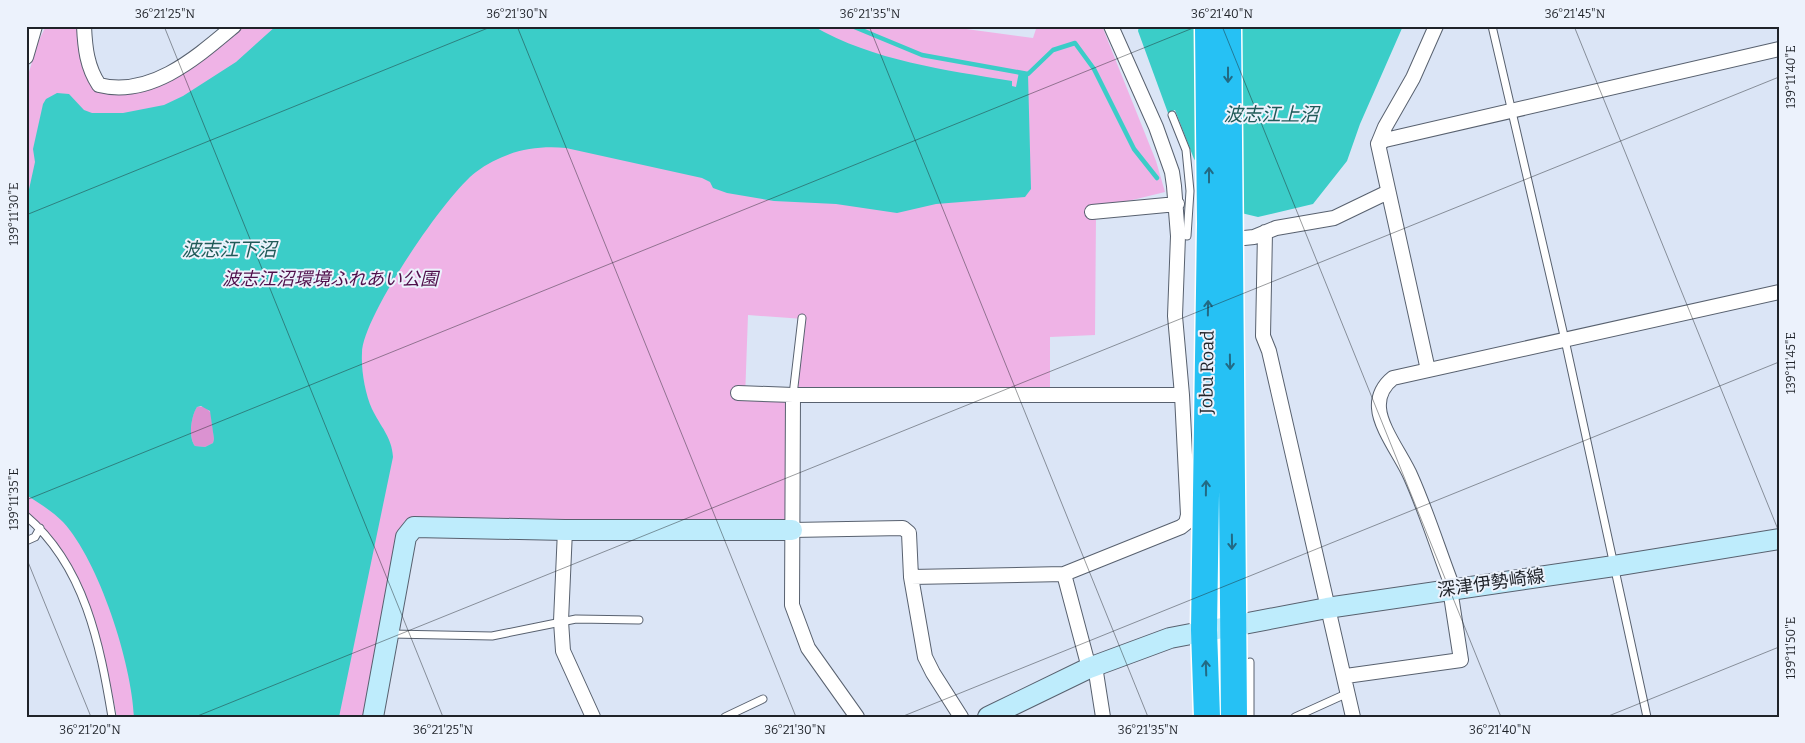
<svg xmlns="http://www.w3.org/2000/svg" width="1805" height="743" font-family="Bitter,'Noto Sans JP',serif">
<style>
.green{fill:#efb3e6}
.forest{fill:#db92d1}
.water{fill:#3bcdc8;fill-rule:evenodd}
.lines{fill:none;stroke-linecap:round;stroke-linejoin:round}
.stream{stroke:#3bcdc8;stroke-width:4.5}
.lane-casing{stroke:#58616f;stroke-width:9}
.street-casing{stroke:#58616f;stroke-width:16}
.secondary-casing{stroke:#58616f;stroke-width:22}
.highway-casing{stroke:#fff;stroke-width:29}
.lane{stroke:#fff;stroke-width:7}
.street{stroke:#fff;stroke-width:14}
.secondary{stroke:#beecfc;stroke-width:20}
.highway{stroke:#26c1f4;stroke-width:26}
.oneway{stroke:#226a84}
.ticks{fill:none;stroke:#1f2329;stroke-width:1;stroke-opacity:0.45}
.labels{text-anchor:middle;stroke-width:4;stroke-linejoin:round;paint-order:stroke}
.park-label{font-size:18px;font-style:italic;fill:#500f4b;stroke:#ecf2fc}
.street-label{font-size:18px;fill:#1f2329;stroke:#ecf2fc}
.water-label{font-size:19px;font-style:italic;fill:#205a58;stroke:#ecf2fc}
.neatline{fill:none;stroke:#1f2329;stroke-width:2}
.ticks-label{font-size:12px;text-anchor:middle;fill:#1f2329}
</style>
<rect width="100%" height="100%" fill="#dbe5f6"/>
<!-- green -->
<path class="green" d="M 46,26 L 78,26 C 79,51 81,71 97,91 C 156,103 202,60 244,26 L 944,26 L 1033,38 L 1037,26 L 1102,26 L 1156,161 L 1165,192 L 1112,205 L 1096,217 L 1095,335 L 1050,337 L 1050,391 L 797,390 L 804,319 L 748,315 L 745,398 L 784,397 L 788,403 L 788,520 L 738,526 L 404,521 L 366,717 L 117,717 C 104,651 91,582 45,530 C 39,524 33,516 26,511 L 26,82 L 38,42 Z"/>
<!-- forest -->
<path class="forest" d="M 197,407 L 205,407 L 211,413 L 214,439 L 213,443 L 205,447 L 195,446 C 188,438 191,415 197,407 Z"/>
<!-- water -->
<path class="water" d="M 276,26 L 813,26 C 874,61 945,70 1012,81 L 1012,86 L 1016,87 L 1019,72 L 1028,74 L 1031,189 L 1025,197 L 936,204 L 897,213 L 836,204 L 774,201 L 727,193 L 713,188 L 710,182 L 702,178 L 566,148 C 533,145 503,152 476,172 C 447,193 362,317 362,353 C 361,370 365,393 372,409 C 380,426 392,437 393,457 L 339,717 L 134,717 C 132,664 99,561 63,522 C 52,511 39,503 26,495 L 26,203 L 35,162 L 33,149 L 43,104 L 46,99 L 57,93 L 69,94 L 84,110 L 92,113 L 123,113 L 164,105 L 183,96 L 236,62 ZM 201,406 L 210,411 L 214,439 L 213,443 L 205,447 L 195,446 C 188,438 191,416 197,407 Z
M 1139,26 L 1403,26 L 1360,124 L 1347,161 L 1313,204 L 1258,217 L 1237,212 L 1194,159 L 1175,110 L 1168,113 L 1138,31 Z"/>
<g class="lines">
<!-- stream -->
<path class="stream" d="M 852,26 L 922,55 L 1028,74 L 1053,50 L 1075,43 L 1094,69 L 1134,149 L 1157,178"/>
<defs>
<path id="lane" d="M 1492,26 L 1565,340 L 1647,717
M 1172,115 L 1186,150 L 1190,191 L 1187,236
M 793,395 L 802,318
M 26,516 C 85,566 100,645 112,717
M 26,541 L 35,537 L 40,528
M 391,634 L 492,636 L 576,619 L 639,620
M 725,717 L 763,699
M 1250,717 L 1250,662
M 1295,717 L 1348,693"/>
<path id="street" d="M 84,26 C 85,48 87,67 99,85 C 151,98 197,57 234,26
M 1111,26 L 1156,127 L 1172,172 L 1174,186 L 1178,236 L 1175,316 L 1182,395 L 1188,515
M 26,57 L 35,26
M 1378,144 L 1385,127 L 1413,78 L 1436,26
M 1092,212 L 1177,204
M 1265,232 L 1263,336 L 1269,351 L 1353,717
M 1244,238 L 1254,237 L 1276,228 L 1334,218 L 1388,192
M 1428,370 L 1378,144 L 1385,140 L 1779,49
M 738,393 L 793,395
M 565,530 L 561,621 L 563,651 L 593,717
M 792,530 L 903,528 L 909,533 L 911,577 L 1064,574 L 1181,527 L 1186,523 L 1188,515 L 1196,517
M 1064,574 L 1089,668
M 911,577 L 925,657 L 933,673 L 961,717
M 1453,588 C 1439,552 1427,513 1411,477 C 1403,458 1380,428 1379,408 C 1378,396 1384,385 1393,378 L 1779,292
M 1095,666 L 1103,717
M 1346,676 L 1461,660 L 1450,589
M 857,717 L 808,648 L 792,605 L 793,395 L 1182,395"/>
<path id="secondary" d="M 373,717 L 406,537 L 414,527 L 565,530 L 792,530
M 988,717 L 1089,668 L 1170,638 L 1327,608 L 1614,566 L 1779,539"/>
<path id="highway" d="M 1228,26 L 1234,717
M 1207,717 L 1204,630 L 1210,224 L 1208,26"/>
</defs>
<!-- lane casing -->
<use href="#lane" class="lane-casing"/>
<!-- street casing -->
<use href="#street" class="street-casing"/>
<!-- secondary casing -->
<use href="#secondary" class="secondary-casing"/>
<!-- highway casing -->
<use href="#highway" class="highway-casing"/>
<!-- lane -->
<use href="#lane" class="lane"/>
<!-- street -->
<use href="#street" class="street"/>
<!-- secondary -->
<use href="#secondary" class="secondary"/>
<!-- highway -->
<use href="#highway" class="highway"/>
</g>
<!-- one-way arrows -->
<defs><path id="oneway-shaft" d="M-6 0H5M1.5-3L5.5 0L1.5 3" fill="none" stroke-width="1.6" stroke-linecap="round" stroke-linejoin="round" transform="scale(1.25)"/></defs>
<g class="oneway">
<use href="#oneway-shaft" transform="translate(1228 75) rotate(90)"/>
<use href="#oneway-shaft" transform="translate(1209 175) rotate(-90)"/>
<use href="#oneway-shaft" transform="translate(1208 308) rotate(-89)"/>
<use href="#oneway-shaft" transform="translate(1230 362) rotate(89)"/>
<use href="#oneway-shaft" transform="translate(1206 488) rotate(-89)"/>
<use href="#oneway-shaft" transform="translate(1232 542) rotate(89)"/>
<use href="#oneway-shaft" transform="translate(1206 668) rotate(-92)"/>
</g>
<!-- ticks -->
<path class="ticks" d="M 164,26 L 443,717M 517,26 L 796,717M 869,26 L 1148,717M 1222,26 L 1501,717M 1574,26 L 1779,532M 26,215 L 493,26M 26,500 L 1198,26M 26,557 L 91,717M 195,717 L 1779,77M 901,717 L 1779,362M 1606,717 L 1779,647"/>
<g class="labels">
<!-- park labels -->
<g class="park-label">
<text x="330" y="285">波志江沼環境ふれあい公園</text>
</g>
<!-- street labels -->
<g class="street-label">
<text transform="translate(1207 372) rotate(-89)" y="6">Jobu Road</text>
<text transform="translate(1491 583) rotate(-8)" y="6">深津伊勢崎線</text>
</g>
<!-- water labels -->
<g class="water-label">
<text x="1271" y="121">波志江上沼</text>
<text x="229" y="256">波志江下沼</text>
</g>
</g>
<!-- border -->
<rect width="1805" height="743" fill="none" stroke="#ecf2fc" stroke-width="55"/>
<rect x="28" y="28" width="1750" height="688" class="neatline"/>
<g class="ticks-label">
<text x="165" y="18">36°21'25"N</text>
<text x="517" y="18">36°21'30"N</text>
<text x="870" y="18">36°21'35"N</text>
<text x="1222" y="18">36°21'40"N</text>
<text x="1575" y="18">36°21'45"N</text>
<text transform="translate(1791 77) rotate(-90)" y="4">139°11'40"E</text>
<text transform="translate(14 214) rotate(-90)" y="4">139°11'30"E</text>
<text transform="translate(1791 363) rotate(-90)" y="4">139°11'45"E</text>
<text transform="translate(14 499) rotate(-90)" y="4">139°11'35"E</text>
<text transform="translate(1791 648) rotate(-90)" y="4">139°11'50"E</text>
<text x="90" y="734">36°21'20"N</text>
<text x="443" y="734">36°21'25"N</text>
<text x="795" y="734">36°21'30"N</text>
<text x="1148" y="734">36°21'35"N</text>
<text x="1500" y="734">36°21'40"N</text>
</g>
</svg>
